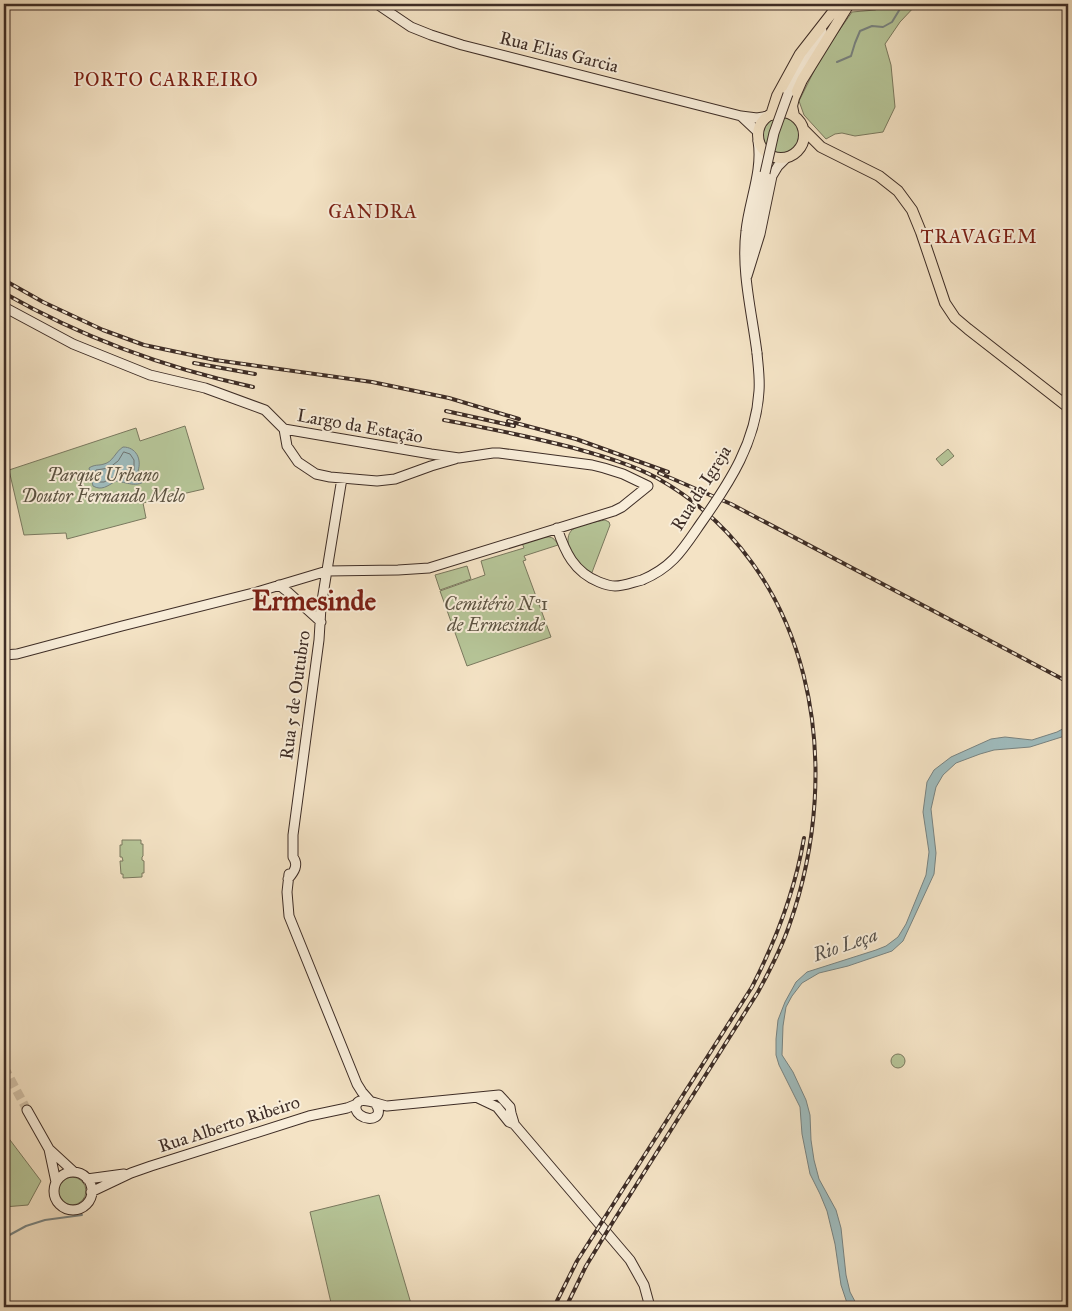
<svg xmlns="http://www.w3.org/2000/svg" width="1072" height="1311" font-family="'IM FELL Great Primer',serif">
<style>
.green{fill:#b6c598;stroke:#7a795f}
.water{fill:#9fbcbe;stroke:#788381}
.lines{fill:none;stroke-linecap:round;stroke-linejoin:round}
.shore{stroke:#6e7472;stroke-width:1}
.stream{stroke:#788381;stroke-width:2}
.secondary-tunnel{stroke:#d0bfa5;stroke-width:9;stroke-dasharray:9 4.5;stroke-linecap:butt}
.secondary-casing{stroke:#3e2d26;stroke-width:11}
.primary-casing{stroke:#3e2d26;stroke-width:12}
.secondary{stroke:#f8edd9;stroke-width:9}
.primary{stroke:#f4e3c5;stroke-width:10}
.rail-casing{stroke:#3e2d26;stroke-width:4}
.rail{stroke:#f8edd9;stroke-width:2;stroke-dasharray:5.5;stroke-linecap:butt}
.secondary-bridge-casing{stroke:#3e2d26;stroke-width:11;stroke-linecap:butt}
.secondary-bridge{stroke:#f8edd9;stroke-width:9}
.labels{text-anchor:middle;stroke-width:4;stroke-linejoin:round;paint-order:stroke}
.street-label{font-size:18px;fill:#3e2d26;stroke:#f8edd9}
.park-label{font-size:18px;font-style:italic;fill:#5c5342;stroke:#f8edd9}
.neighbourhood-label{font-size:19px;letter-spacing:1px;fill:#7a1f14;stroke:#f8edd9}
.water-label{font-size:19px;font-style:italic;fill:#56514c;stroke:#f8edd9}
.town-label{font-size:28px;font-weight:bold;fill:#7a1f14;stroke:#f8edd9}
</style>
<rect width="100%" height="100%" fill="#f4e3c5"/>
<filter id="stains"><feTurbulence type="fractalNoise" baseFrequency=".004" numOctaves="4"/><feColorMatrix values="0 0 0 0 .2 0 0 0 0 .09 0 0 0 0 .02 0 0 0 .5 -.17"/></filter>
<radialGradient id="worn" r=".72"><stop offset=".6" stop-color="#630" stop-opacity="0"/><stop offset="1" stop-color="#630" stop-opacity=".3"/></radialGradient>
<!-- green -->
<path class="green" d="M 891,4 L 917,4 L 900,22 L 885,44 L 891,65 L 895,107 L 883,132 L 855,136 L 842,133 L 835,134 L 826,139 L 804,115 L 799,101 L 822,55 L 852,12 L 875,10 Z
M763 135a19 19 0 1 1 38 0a19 19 0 1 1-38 0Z
M 185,426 L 204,489 L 143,503 L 146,518 L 67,539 L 66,533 L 24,535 L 9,470 L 136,428 L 140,441 Z
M 948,449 L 954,456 L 942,466 L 936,459 Z
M 605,520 L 609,522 L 610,525 L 591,575 C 587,572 583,569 579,565 C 571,557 561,535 575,528 C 584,523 596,522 605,520 Z
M 545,537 C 552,536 555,539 558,545 L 524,556 L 526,560 L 523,561 L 551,637 L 467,666 L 440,591 L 485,575 L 481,561 L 524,548 L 522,543 Z
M 467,566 L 471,579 L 440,590 L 435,575 Z
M 122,840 L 141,840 L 141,844 L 143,844 L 143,856 L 142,857 L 142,860 L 144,861 L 144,873 L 142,873 L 142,877 L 123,878 L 123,874 L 121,874 L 120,861 L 123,861 L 122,857 L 120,857 L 120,845 L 122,845 Z
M891 1061a7 7 0 1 1 14 0a7 7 0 1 1-14 0Z
M 4,1132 L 41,1181 L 28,1205 L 4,1207 Z
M58 1191a14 14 0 1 1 28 0a14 14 0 1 1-28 0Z
M 379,1195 L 412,1307 L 332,1307 L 310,1212 Z"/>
<!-- water -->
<path class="water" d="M 123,447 C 136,447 142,459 138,471 L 150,477 C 138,489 130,483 116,481 C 107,486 102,491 93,486 L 89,468 C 95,464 98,466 104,464 C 113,462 115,452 123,447 Z
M 1068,726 L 1068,735 L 1030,747 L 994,750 L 980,754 L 956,763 L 943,775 L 936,787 L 931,809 L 936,853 L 934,874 L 903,941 L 892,951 L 848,966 L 819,973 L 802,983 L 792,996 L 786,1007 L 783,1026 L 782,1055 L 793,1072 L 806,1100 L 810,1115 L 811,1140 L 814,1160 L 819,1179 L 836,1210 L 841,1228 L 846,1275 L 850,1292 L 858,1307 L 850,1307 L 847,1303 L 841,1285 L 835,1244 L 827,1211 L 820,1194 L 810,1174 L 802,1134 L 800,1107 L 779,1065 L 776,1055 L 776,1039 L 778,1020 L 785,1002 L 796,982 L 807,972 L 876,950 L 886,946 L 898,937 L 906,924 L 926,875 L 929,852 L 923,812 L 927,782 L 934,770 L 951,757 L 991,739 L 1005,737 L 1032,740 L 1057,732 Z"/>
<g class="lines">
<!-- shore -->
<path class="shore" d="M 124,452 L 130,454 L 134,460 L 134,471 L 137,476 L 137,479 L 130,480 L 116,476 L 104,482 L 97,482 L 95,472 L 96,470 L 109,468 L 118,461 Z"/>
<!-- stream -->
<path class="stream" d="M 837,62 L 851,56 L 855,43 L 860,31 L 872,26 L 883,27 L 892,22 L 903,4
M 4,1238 L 26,1226 L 45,1220 L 82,1215"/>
<!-- secondary-tunnel -->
<path class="secondary-tunnel" d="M 4,1067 L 27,1110"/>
<defs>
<path id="secondary" d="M 377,4 L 411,27 L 431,35 L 462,45 L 741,116 L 757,118 L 768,116
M 788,94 L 803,64 L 822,31
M 741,116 L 758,132
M 749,251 L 765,173
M 747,276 L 760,234 L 772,176 L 778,166 L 786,158
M 4,307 L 73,344 L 150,375 L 205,388 L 265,410 L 284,429 L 287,446 L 298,462 L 316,474 L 330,477 L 377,481 L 395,479 L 431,466 L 455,459
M 757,353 C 752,313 741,271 746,231 C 749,201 763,171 758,141
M 557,528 C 565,552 574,572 599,582 C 604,584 609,586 615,586 C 624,586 633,582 642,580
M 279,585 L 289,593 L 321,622
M 4,655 L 17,654 L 122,626 L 257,592 L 327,571 L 398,570 L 429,568 L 614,511 L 622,507 L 648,486 L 623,474 L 604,468 L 592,465 L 499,453 L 493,453 L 459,458 L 431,454 L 284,429
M 289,874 L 287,892 L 289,916 L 357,1084 L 362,1092 L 370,1101
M 288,879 C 294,872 299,865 293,857 L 293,835 L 319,640 L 321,607 L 342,478
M 499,1095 L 510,1107 L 511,1113 L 514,1123
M 478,1098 L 497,1107 L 509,1122 L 514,1124 L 630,1260 L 644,1285 L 650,1307
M 375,1103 C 385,1116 371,1123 360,1115 C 358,1113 356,1112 356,1108 C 355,1093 379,1105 387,1106 L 499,1095
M 27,1110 L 49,1149 L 74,1172
M 49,1149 L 56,1182
M54 1191a19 19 0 1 1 38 0a19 19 0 1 1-38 0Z
M 87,1179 L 124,1174
M 91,1192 L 131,1173 L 151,1166 L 309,1116 L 347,1108 L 357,1104"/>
<path id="primary" d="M758 135a23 23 0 1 1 46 0a23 23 0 1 1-46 0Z
M 771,115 L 777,96 L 800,54 L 839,4
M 794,116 L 792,106 L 794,98 L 802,80 L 849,4
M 804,130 L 821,147 L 879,176 L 898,191 L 912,210 L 921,232 L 945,303 L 955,318 L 968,329 L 1068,407"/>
</defs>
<!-- secondary casing -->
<use href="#secondary" class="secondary-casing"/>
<!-- primary casing -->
<use href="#primary" class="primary-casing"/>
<!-- secondary -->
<use href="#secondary" class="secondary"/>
<!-- primary -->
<use href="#primary" class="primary"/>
<defs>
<path id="rail" d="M 4,280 L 43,302 L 103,330 L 144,345 L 182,353 L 215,360 L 372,382 L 449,398 L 519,419
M 4,293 C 81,337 166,368 253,387
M 194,363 L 255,374
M 446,411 L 514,426
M 444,420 C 488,428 531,437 574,448 C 602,456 631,464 657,478 C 815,567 846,766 789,926 C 781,949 770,970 758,992 L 611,1225 L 586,1266 L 566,1307
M 508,421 L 576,439 L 668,472
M 659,473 L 731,504 L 1068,682
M 554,1307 L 577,1261 L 752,987 C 776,940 795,891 804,838"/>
</defs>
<!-- rail casing -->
<use href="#rail" class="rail-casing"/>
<!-- rail -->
<use href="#rail" class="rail"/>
<defs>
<path id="secondary-bridge" d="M 765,173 L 774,133 L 788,94
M 642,580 C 673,567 683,549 701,523 C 730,482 756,442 759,391 C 760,378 758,365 757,353"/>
</defs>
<!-- secondary-bridge casing -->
<use href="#secondary-bridge" class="secondary-bridge-casing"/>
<!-- secondary-bridge -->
<use href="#secondary-bridge" class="secondary-bridge"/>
</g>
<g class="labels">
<!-- street labels -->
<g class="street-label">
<text transform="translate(559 52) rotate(14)" y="6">Rua Elias Garcia</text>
<text transform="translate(360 426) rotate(10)" y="6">Largo da Estação</text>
<text transform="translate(701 488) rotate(-58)" y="6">Rua da Igreja</text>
<text transform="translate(295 695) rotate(-82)" y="6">Rua 5 de Outubro</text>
<text transform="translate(229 1124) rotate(-18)" y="6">Rua Alberto Ribeiro</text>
</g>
<!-- park labels -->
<g class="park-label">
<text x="103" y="481">Parque Urbano<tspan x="103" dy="21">Doutor Fernando Melo</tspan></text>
<text x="496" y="610">Cemitério Nº1<tspan x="496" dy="21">de Ermesinde</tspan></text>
</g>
<!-- neighbourhood labels -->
<g class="neighbourhood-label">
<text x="166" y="86">PORTO CARREIRO</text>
<text x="373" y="218">GANDRA</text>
<text x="979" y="243">TRAVAGEM</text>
</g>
<!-- water labels -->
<g class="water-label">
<text transform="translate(845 944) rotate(-19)" y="7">Rio Leça</text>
</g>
<!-- town labels -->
<g class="town-label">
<text x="314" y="610">Ermesinde</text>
</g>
</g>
<!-- margin -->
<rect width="1072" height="1311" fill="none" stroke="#f4e3c5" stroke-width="20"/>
<rect x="5" y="5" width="1062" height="1301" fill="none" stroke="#3e2d26" stroke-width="2.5"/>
<rect x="10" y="10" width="1052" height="1291" fill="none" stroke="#3e2d26"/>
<rect width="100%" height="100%" filter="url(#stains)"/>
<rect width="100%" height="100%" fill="url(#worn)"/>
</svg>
